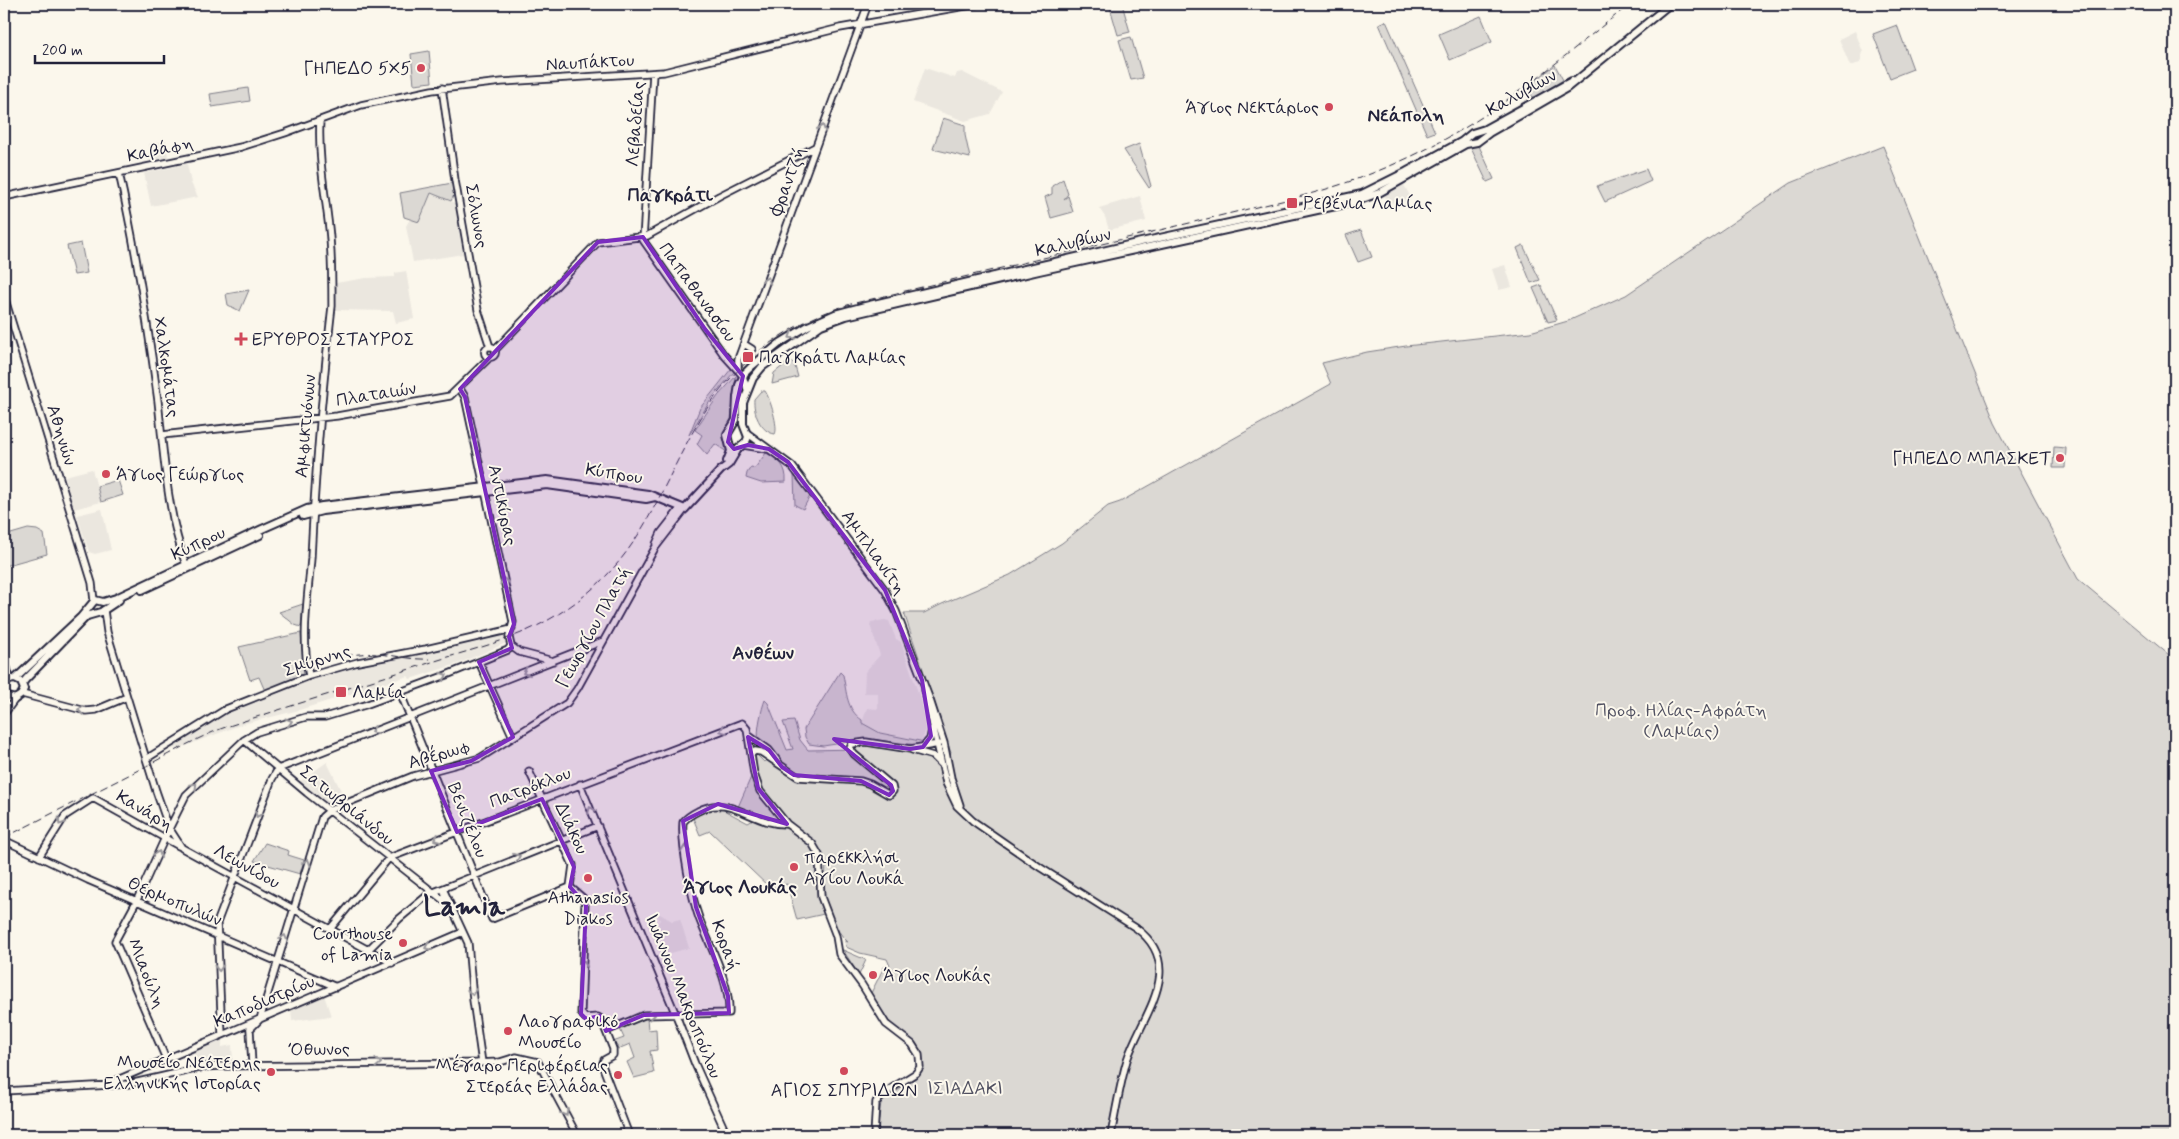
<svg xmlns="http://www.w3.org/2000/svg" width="2179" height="1139" font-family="Mynerve,sans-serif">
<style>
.built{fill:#ebe7df}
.green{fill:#dbd8d3;stroke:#7e7d87}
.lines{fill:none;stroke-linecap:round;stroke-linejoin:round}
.secondary-casing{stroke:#22223b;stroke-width:9}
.primary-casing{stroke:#22223b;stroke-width:10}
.secondary{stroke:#fbf7ec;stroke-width:5.5}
.primary{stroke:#fbf7ec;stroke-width:6}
.rail{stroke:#22223b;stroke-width:1;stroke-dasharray:8 4;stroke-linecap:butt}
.oneway{stroke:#99979c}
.marked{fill:#7b2cbf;fill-opacity:0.2;stroke:#7b2cbf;stroke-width:4;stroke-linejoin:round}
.poi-dot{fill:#d1495b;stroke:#fbf7ec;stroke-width:2}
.labels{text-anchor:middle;stroke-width:4;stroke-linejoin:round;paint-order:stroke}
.street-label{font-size:18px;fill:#22223b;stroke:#fbf7ec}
.poi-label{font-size:18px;fill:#22223b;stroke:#fbf7ec;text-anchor:start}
.park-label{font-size:18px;fill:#505061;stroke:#fbf7ec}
.neighbourhood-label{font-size:19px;font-weight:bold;fill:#22223b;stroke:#fbf7ec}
.town-label{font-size:28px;font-weight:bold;fill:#22223b;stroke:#fbf7ec}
</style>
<rect width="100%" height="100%" fill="#fbf7ec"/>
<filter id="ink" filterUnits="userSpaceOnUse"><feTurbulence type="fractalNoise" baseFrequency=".02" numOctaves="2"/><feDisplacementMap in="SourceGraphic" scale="10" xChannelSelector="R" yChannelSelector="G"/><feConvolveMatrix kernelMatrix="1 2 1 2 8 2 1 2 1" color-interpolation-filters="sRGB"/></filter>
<g filter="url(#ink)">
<!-- built -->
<path class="built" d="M 1855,31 L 1863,52 L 1860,63 L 1850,66 L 1839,39 Z
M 925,68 L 955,78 L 957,73 L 962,72 L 1002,92 L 990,114 L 965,121 L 913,102 Z
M 166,141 L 168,157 L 152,160 L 149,144 Z
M 187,164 L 191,183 L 198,197 L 151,206 L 144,173 Z
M 1403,183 L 1411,198 L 1396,206 L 1394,202 L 1388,204 L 1384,193 Z
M 431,193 L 455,203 L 463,254 L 413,262 L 406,226 L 410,219 L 419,222 Z
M 1140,196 L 1146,221 L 1109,230 L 1105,217 L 1099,208 Z
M 1505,265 L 1512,287 L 1499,290 L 1492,269 Z
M 406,271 L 414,319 L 396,323 L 393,311 L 336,310 L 336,283 L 366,278 L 395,277 L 395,273 Z
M 92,469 L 101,502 L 74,509 L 65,476 Z
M 102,509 L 111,550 L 95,554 L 89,552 L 77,515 Z
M 885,620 L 889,621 L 896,639 L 901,642 L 928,722 L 922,741 L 880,733 L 862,723 L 867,708 L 878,709 L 878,693 L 864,693 L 865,672 L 880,655 L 870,625 L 871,622 Z
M 510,632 L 513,640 L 460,663 L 410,679 L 408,676 L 299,710 L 243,724 L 185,746 L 171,749 L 219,713 L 307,680 L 387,658 Z
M 327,762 L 346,801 L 333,806 L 329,806 L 299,782 Z
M 660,914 L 672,921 L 680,919 L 689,948 L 664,955 L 655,929 L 660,927 L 657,923 L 660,920 L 657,915 Z
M 324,995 L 331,1016 L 292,1021 L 291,1008 Z
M 222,1040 L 222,1047 L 232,1045 L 233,1062 L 195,1065 L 191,1053 Z"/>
<!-- green -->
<path class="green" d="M 1109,4 L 1122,4 L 1130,32 L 1118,35 Z
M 1481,16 L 1492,42 L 1450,60 L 1439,34 Z
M 1386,21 L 1435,132 L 1427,135 L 1379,24 Z
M 1897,25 L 1913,69 L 1890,78 L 1873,34 Z
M 1131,37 L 1143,78 L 1131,80 L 1119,40 Z
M 429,51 L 432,82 L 414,84 L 411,54 Z
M 1555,65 L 1563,80 L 1533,98 L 1527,87 Z
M 248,88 L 250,101 L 212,107 L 210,94 Z
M 943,118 L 965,125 L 965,135 L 970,158 L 933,149 Z
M 1139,144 L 1151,186 L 1149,188 L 1124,150 Z
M 1470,146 L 1479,146 L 1494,179 L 1487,182 Z
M 1883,146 L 1995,423 L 2078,579 L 2175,660 L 2175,1135 L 877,1135 L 881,1102 L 920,1075 L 923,1060 L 916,1043 L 890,1023 L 871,993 L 884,967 L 890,966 L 887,959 L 860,953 L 846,947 L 845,941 L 848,942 C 835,931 825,906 824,889 C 824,880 827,870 825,862 C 823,846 795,828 784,817 L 776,822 L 738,807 L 751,777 L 757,776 L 754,755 L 757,755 L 764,762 L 775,752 C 771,746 763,745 759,740 C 756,733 762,707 765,700 L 768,703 L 787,750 L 793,749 L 783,722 L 794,721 L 800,740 L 808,750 L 856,749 L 857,746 L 862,745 C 892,747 918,755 947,758 L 951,753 L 904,613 L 924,613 L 942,604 L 1010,575 L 1062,543 L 1108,506 L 1120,502 L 1331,384 L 1322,363 L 1367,352 L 1406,346 L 1530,332 L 1568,321 L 1626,295 L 1791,183 Z
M 1646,169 L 1651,181 L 1605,202 L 1597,186 Z
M 1063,179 L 1068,194 L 1064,199 L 1068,196 L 1073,212 L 1051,218 L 1045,197 L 1052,194 L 1052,186 Z
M 452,183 L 454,195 L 451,201 L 431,193 L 419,222 L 404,217 L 400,193 Z
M 1361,230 L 1372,257 L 1358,262 L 1346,235 Z
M 81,243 L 87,273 L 74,275 L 67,246 Z
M 1523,245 L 1540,280 L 1531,283 L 1517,248 Z
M 1541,285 L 1557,320 L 1548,322 L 1533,288 Z
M 249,290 L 240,311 L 228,305 L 226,294 Z
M 789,361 L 794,363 L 798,377 L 772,384 L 774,373 Z
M 731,369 L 734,372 L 712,398 L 689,435 L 700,408 Z
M 736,376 L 731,419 L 724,433 L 728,451 L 727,452 L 715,444 L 707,455 L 697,444 L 702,435 L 695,430 L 718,396 Z
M 761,391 L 765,391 C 770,398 779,428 775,434 C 760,432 753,412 754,399 Z
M 2054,447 L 2066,448 L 2065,468 L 2053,468 Z
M 766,453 C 779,459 787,467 786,482 L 761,483 L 746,478 L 747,473 L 751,467 L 755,468 Z
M 794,475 L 810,496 L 803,509 L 795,505 Z
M 118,480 L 123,495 L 101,502 L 97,486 Z
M 28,529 L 37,530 L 44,534 L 47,554 L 4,566 L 4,536 Z
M 303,604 L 301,627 L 295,625 L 279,612 Z
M 301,633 L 304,675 L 265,691 L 259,677 L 250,680 L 239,647 Z
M 840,672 L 843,675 C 847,693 846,709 862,720 L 862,723 L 880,733 L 925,742 L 917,745 L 869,739 L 823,746 L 809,744 L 805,737 L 804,729 Z
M 720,808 L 748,823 L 755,819 C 778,825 816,834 819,864 C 819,868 817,872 817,876 C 817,889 820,902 824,914 L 797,920 L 787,884 L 770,888 L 710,831 L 700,835 L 693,818 L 708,810 Z
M 265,843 L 289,851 L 288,855 L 304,860 L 300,874 L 254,861 Z
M 843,950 L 866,960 L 859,975 Z
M 647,1018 L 648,1030 L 656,1029 L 657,1050 L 650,1051 L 654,1073 L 634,1078 L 627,1062 L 635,1058 L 630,1044 L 618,1049 L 617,1046 L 615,1047 L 613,1042 L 624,1038 L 619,1027 Z"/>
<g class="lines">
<defs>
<path id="secondary" d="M 653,73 L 643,240 L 724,355 L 743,376 L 747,389
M 442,88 L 455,180 L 478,310 L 490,347
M 119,173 C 136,249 148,325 158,401 C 164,456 167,513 186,565
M 4,197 L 241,147 L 285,133 L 361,105 L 432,90 L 502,82 L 664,72 L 840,28 L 977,4
M 4,296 L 92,583 L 94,601
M 744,344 L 752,349
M484.5 352a5.5 5.5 0 1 1 11 0a5.5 5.5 0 1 1-11 0Z
M 495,350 L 598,242 L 647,236 L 719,196 L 815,147
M 738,370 L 738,359 L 868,4
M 460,389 L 465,397 L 513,622 L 509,637 L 511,646
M 747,433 L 792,466 L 885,590 L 896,611 L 930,700 L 944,743 L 951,778 L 960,805
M 162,435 L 337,416 L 450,396 L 489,358
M 743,445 L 767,449
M 656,544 L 661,533 L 679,510
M 104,610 L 107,632 L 156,791 L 169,828 L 182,848 L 392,963
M 511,646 L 519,652 L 553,661
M 4,657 L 10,679
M 479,662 L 513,737
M 4,671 L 7,681
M 309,676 C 301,638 308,596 311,558 C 315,474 322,390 332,306 C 332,280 332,254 329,228 C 325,192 318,157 320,120
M 925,690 L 946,783 L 957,806 L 973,821 L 1041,868 L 1136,928 C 1188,967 1141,1016 1127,1060 C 1120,1084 1116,1110 1111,1135
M 400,692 L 492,919 L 570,887
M 22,694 L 86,711 L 96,710 L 127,697
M 4,702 L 5,694
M 4,714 L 15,699
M 748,735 L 769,750 L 779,763
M 244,740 L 307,793 L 452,907
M 923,747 L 930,739 L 932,729
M 912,750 L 933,756 L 941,764
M 751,754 L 755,751 L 761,752 L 798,777 L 861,781 L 870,784 L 889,795 L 893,791 L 892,786 L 854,754 L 850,748 L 852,744 L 866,742 L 910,749 L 939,744
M 146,759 L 226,709 L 309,676 L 358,662 L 426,649 L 512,629
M 529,771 L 573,865 L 570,887 L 583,898 L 585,903 L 581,1013 L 585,1018 L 598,1017 L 601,1019 L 613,1049 L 613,1055 L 604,1060 L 602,1065 L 629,1135
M 580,784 L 676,1015 L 695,1064 L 727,1135
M 4,840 L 88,880 L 336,987
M 39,857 L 65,816 L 93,798 L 179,846
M 443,889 L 468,943 L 473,1000 L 482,1063
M 330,929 L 389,858 L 742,723 L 747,729 L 754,774 L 760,791 L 787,824 L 812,843 L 819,855 L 821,897 L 836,936 L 839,954 L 862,985 L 886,1024 L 912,1044 L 919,1055 L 920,1067 L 916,1073 L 892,1088 L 876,1102 L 874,1135
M 368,950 L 399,919 L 429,894 L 598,826
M 250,1029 L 260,1019 L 322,817 L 330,810 L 413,776 L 480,758 L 567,703 L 577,689 L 655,548 L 685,509
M 250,1029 L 252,1065
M 606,1031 L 644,1015 L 729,1013 C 730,981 710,947 699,918 C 691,895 681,847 683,822 C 687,817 692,814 698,811 C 730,793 754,826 787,824
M 222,1035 L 217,923 L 272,779 L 278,769 L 603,641
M 166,1059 L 115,941 L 136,902 L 168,831 L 186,795 L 244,740 L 257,732 L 306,717 L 325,717 L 365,705 L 449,674 L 508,650 L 511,646
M 108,1084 L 463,932
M 4,1091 L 129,1084 L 204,1067 L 222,1066 L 477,1063 L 500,1062 L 516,1057 L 538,1062 L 577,1135"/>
<path id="primary" d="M 727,461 L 731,451 L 727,435 L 736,420 L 737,397 L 739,385 L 745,373 L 752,366 L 780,343 L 808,326 L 835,314 L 865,306 L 1141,242 L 1362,194 L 1406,172 L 1461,142 L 1472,133 L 1485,129 L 1572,81
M 303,516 L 322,511 L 547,485 L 646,499 L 655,497
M 142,590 L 260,535
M 15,679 L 81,617 L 95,600 L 103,602 L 116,598 L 262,529 L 307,509 L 322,506 L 547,480 L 648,494 L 685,509 L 721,470 L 729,464 L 738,449 L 746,442 L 748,437 L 743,424 L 743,403 L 753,378 L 762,367 L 821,325 L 846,316 L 1039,271 L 1354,202 L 1379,193 L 1466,144 L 1477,142 L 1489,133 L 1567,88 L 1670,4
M 22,684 L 26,679 L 87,616 L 101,612 L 119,600
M 4,686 L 8,680 L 15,679 L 21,682 L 24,689 L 21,695 L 15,699 L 8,697 L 4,692"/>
</defs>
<!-- secondary casing -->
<use href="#secondary" class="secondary-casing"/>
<!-- primary casing -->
<use href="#primary" class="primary-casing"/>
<!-- secondary -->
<use href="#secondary" class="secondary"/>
<!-- primary -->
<use href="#primary" class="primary"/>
<!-- rail -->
<path class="rail" d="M 321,661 C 339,657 359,652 377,654 C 395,655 411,660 429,659
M 4,838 C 52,813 100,790 148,765 C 173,752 197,738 223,728 C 292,705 363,684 432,662 C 486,645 529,637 576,602 C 644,552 658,491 698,423 C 731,365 787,322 851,304 L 1290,199 C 1348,185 1404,163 1456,133 C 1518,97 1574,48 1630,4"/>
</g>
<!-- one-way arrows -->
<defs><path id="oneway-chevron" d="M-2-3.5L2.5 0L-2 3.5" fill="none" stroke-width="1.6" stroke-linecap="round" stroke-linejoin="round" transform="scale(1.25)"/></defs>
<g class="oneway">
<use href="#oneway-chevron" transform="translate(822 128) rotate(-70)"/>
<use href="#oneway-chevron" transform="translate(767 280) rotate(-70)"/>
<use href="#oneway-chevron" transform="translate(792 336) rotate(148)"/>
<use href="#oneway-chevron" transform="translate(474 439) rotate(-102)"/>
<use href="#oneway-chevron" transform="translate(504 581) rotate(-102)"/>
<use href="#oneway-chevron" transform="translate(526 672) rotate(158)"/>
<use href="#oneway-chevron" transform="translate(444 676) rotate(-20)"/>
<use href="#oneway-chevron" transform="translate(81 710) rotate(-171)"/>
<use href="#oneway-chevron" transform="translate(289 722) rotate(-17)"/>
<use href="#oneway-chevron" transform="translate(723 730) rotate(158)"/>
<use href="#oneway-chevron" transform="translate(374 731) rotate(158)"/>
<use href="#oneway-chevron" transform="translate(194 786) rotate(-45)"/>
<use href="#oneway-chevron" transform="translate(591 810) rotate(-113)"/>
<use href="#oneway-chevron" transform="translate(258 814) rotate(112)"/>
<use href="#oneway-chevron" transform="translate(61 822) rotate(123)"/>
<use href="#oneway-chevron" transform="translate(437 839) rotate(159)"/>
<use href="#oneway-chevron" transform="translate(685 849) rotate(-97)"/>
<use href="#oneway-chevron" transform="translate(158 854) rotate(-68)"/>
<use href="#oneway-chevron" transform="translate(517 857) rotate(-22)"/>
<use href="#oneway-chevron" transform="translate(307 862) rotate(-73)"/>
<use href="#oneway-chevron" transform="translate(284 938) rotate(-74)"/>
<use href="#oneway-chevron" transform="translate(428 947) rotate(157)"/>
<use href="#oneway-chevron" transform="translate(583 964) rotate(-87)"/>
<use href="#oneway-chevron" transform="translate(219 968) rotate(87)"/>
<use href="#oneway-chevron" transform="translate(472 992) rotate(83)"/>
<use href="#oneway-chevron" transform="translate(652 1015) rotate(-3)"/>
<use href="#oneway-chevron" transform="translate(378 1063) rotate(-1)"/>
<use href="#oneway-chevron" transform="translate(565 1113) rotate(62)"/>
</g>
</g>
<!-- marked area -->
<path class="marked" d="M 643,237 L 705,329 L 743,376 L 728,442 L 734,449 L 748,445 L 769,449 L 788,462 L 885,590 L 922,680 L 931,736 L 923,747 L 910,749 L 834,739 L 891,785 L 893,791 L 889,795 L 861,781 L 794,775 L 782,767 L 769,750 L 748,737 L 758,788 L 787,824 L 718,804 L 683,821 L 696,907 L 728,996 L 729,1013 L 644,1015 L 606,1031 L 600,1016 L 586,1019 L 581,1014 L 586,905 L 570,887 L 574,867 L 542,799 L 457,832 L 431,771 L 471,761 L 513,737 L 479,662 L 512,648 L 509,637 L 514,624 L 465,397 L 460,389 L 598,242 Z"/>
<!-- markers -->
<g class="poi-dot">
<circle cx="421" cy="68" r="5"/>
<circle cx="1329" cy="107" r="5"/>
<rect x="1286" y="197" width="12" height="12" rx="2.5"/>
<path d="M238.5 331.5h5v5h5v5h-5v5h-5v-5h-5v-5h5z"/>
<rect x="742" y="351" width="12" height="12" rx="2.5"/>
<circle cx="2060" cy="458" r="5"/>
<circle cx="106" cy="474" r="5"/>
<rect x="335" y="686" width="12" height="12" rx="2.5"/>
<circle cx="794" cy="867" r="5"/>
<circle cx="588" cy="878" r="5"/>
<circle cx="403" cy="943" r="5"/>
<circle cx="873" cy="975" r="5"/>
<circle cx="508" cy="1031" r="5"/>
<circle cx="844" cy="1071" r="5"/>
<circle cx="271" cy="1072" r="5"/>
<circle cx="618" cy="1075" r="5"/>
</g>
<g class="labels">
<!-- street labels -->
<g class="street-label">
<text transform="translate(590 62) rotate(-3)" y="6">Ναυπάκτου</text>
<text transform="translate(1521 92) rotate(-29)" y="6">Καλυβίων</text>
<text transform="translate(635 124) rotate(-86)" y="6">Λεβαδείας</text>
<text transform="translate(160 149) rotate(-12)" y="6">Καβάφη</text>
<text transform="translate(787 181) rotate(-70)" y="6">Φραντζή</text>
<text transform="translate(477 216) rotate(80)" y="6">Σόλωνος</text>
<text transform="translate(1073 242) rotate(-13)" y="6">Καλυβίων</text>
<text transform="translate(698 292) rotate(54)" y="6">Παπαθανασίου</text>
<text transform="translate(167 367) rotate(82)" y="6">Χαλκομάτας</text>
<text transform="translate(376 394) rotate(-9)" y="6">Πλαταιών</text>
<text transform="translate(305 426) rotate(-85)" y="6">Αμφικτυόνων</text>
<text transform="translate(62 435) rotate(73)" y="6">Αθηνών</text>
<text transform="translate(614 473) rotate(9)" y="6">Κύπρου</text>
<text transform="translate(503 505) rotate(78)" y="6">Αντικύρας</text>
<text transform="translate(198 543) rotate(-25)" y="6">Κύπρου</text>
<text transform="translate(874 552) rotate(55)" y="6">Αμπλιανίτη</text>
<text transform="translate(593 627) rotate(-61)" y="6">Γεωργίου Πλατή</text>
<text transform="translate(317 660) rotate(-18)" y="6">Σμύρνης</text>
<text transform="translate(439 754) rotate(-16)" y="6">Αβέρωφ</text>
<text transform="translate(530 787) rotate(-21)" y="6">Πατρόκλου</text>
<text transform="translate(347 805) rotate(39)" y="6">Σατωβριάνδου</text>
<text transform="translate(145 810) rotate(30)" y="6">Κανάρη</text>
<text transform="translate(468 820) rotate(68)" y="6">Βενιζέλου</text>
<text transform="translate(572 828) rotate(65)" y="6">Διάκου</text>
<text transform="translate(247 866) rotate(29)" y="6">Λεωνίδου</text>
<text transform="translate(175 901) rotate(23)" y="6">Θερμοπυλών</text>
<text transform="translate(726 945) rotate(70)" y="6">Κοραή</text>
<text transform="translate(147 973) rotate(68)" y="6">Μιαούλη</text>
<text transform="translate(684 996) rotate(68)" y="6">Ιωάννου Μακροπούλου</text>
<text transform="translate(264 1001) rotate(-23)" y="6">Καποδιστρίου</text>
<text transform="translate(319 1049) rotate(-1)" y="6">Όθωνος</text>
</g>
<!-- poi labels -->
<g class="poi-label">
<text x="411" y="74" text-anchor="end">ΓΗΠΕΔΟ 5X5</text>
<text x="1319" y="113" text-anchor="end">Άγιος Νεκτάριος</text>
<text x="1303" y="209">Ρεβένια Λαμίας</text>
<text x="252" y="345">ΕΡΥΘΡΟΣ ΣΤΑΥΡΟΣ</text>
<text x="759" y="363">Παγκράτι Λαμίας</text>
<text x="2050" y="464" text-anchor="end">ΓΗΠΕΔΟ ΜΠΑΣΚΕΤ</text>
<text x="116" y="480">Άγιος Γεώργιος</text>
<text x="352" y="698">Λαμία</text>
<text x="804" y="863">παρεκκλήσι<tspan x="804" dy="21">Αγίου Λουκά</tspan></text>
<text x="588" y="903" text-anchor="middle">Athanasios<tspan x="588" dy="21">Diakos</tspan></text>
<text x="393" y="939" text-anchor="end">Courthouse<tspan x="393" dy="21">of Lamia</tspan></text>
<text x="883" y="981">Άγιος Λουκάς</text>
<text x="518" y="1027">Λαογραφικό<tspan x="518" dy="21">Μουσείο</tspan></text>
<text x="261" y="1068" text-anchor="end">Μουσείο Νεότερης<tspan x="261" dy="21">Ελληνικής Ιστορίας</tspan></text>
<text x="608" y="1071" text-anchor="end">Μέγαρο Περιφέρειας<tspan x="608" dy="21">Στερεάς Ελλάδας</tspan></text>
<text x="844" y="1096" text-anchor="middle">ΑΓΙΟΣ ΣΠΥΡΙΔΩΝ</text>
</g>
<!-- park labels -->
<g class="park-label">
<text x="1681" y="716">Προφ. Ηλίας-Αφράτη<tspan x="1681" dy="21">(Λαμίας)</tspan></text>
<text x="965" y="1094">ΙΣΙΑΔΑΚΙ</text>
</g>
<!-- neighbourhood labels -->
<g class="neighbourhood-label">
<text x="1406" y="121">Νεάπολη</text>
<text x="670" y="201">Παγκράτι</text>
<text x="763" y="659">Ανθέων</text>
<text x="740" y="893">Άγιος Λουκάς</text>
</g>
<!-- town labels -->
<g class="town-label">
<text x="464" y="915">Lamia</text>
</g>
</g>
<!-- margin -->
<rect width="2179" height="1139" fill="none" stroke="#fbf7ec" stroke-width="20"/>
<rect x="10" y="10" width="2159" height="1119" fill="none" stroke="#22223b" stroke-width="2" filter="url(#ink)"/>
<!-- scale -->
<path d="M35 55v8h129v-8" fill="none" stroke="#22223b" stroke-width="2.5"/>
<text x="42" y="55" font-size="15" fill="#22223b" stroke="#fbf7ec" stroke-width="4" paint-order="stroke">200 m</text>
</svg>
